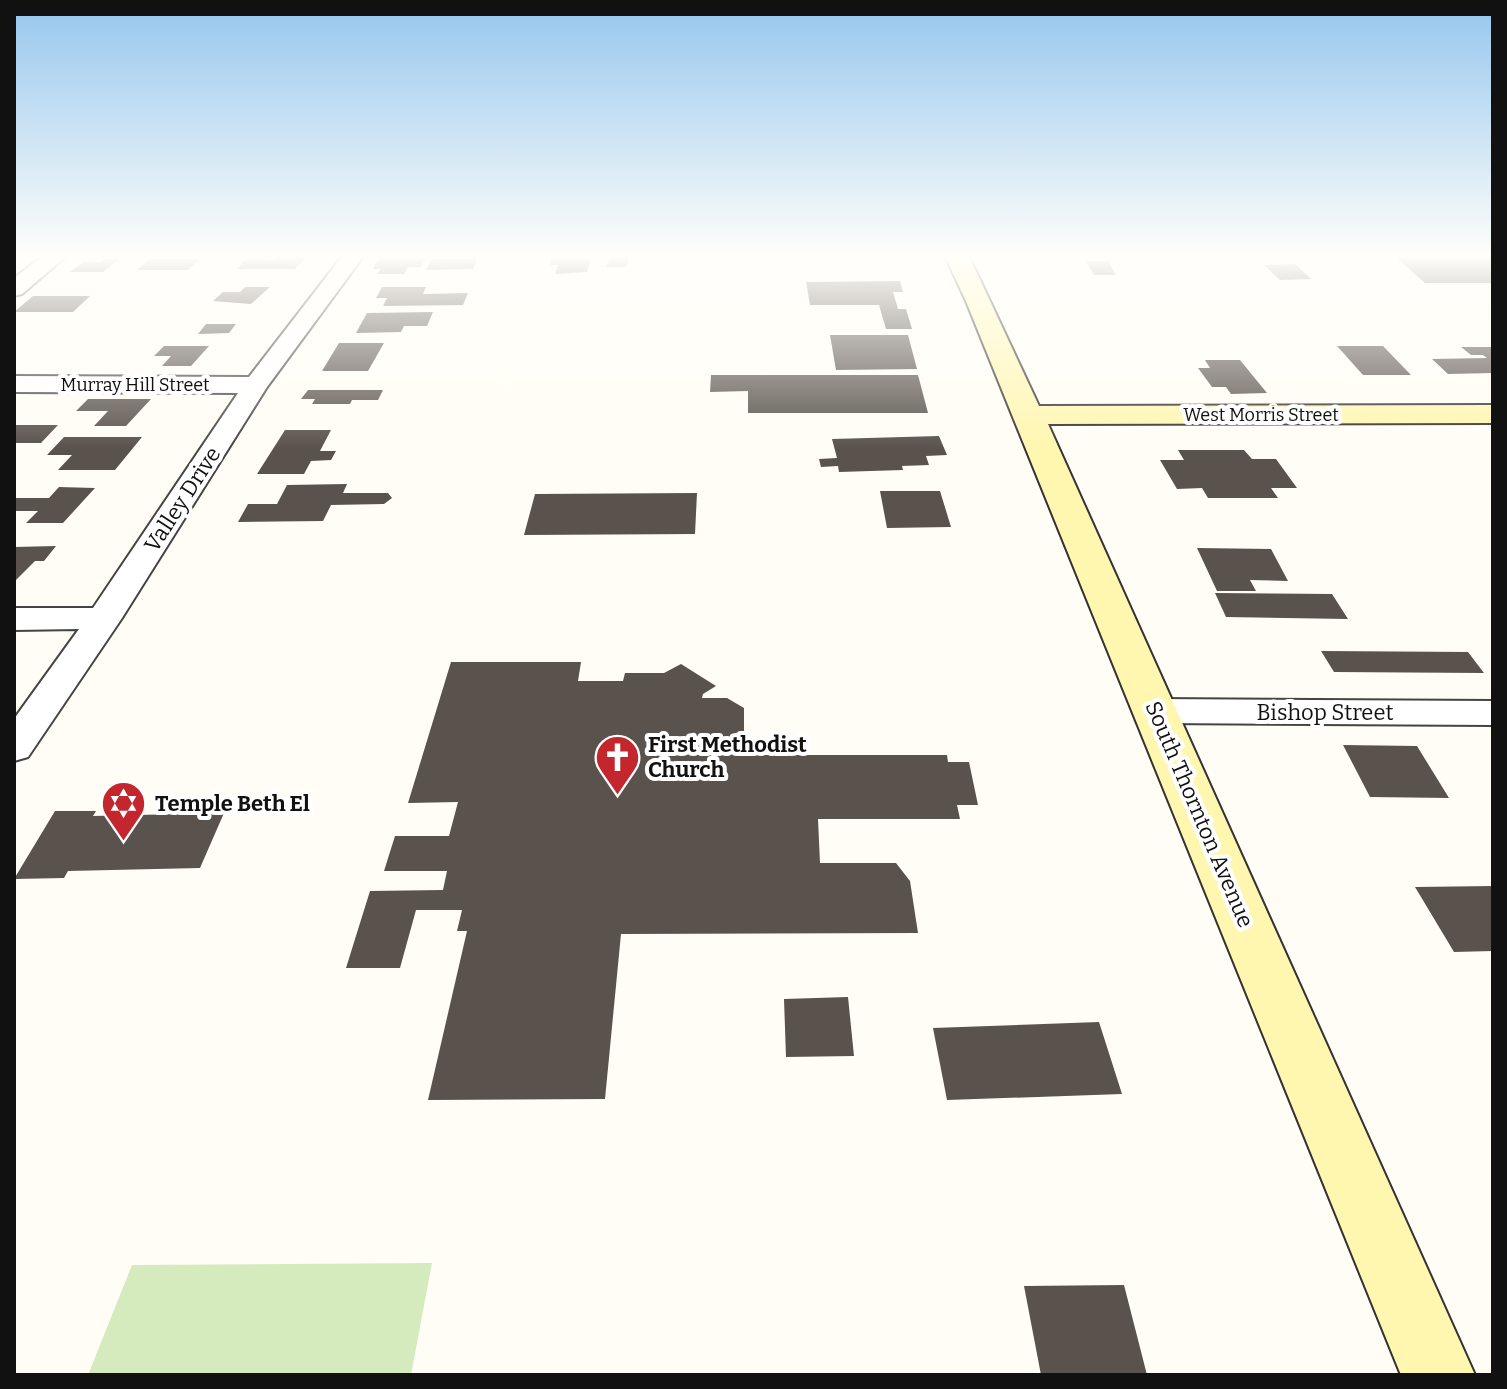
<svg xmlns="http://www.w3.org/2000/svg" width="1507" height="1389" font-family="Bitter,serif">
<style>
.green{fill:#d5ebbd}
.building{fill:#5a524d}
.lines{fill:none;stroke-linecap:round;stroke-linejoin:round}
.minor-casing{stroke:#444;stroke-width:4}
.secondary-casing{stroke:#333;stroke-width:4}
.minor{fill:#fff;fill-rule:evenodd}
.secondary{fill:#fff6b0;fill-rule:evenodd}
.labels{text-anchor:middle;stroke-width:8;stroke-linejoin:round;paint-order:stroke}
.far-street-label{font-size:18px;fill:#111;stroke:#fff}
.street-label{font-size:22px;fill:#111;stroke:#fff}
.poi-label{font-size:22px;font-weight:bold;fill:#111;stroke:#fff;text-anchor:start}
</style>
<rect width="100%" height="100%" fill="#fffdf5"/>
<!-- green -->
<path class="green" d="M 432,1263 L 411,1375 L 88,1375 L 132,1265 Z"/>
<!-- building -->
<path class="building" d="M 279,254 L 309,254 L 295,269 L 237,269 L 246,259 L 274,260 Z
M 1392,254 L 1489,254 L 1493,257 L 1493,283 L 1425,283 Z
M 381,255 L 427,255 L 421,267 L 408,267 L 404,274 L 377,274 L 381,269 L 373,269 Z
M 564,255 L 582,255 L 581,259 L 591,259 L 587,272 L 555,274 L 558,265 L 550,265 L 552,258 L 563,258 Z
M 610,257 L 630,257 L 626,267 L 606,267 Z
M 105,259 L 119,259 L 103,272 L 70,272 L 83,262 L 101,262 Z
M 150,259 L 200,259 L 188,270 L 137,270 Z
M 431,259 L 477,259 L 473,269 L 426,270 Z
M 1086,261 L 1108,261 L 1116,275 L 1094,275 Z
M 1295,264 L 1311,279 L 1280,280 L 1264,265 Z
M 900,281 L 903,292 L 893,292 L 898,309 L 906,309 L 912,329 L 886,329 L 879,305 L 810,305 L 806,282 Z
M 245,287 L 270,287 L 251,304 L 213,301 L 223,292 L 240,292 Z
M 382,287 L 426,287 L 423,294 L 468,293 L 463,305 L 383,306 L 387,298 L 376,298 Z
M 33,296 L 90,296 L 73,312 L 14,312 Z
M 433,312 L 427,326 L 404,326 L 401,332 L 356,333 L 367,313 Z
M 206,324 L 236,324 L 229,333 L 198,334 Z
M 830,335 L 908,335 L 917,369 L 836,370 Z
M 339,343 L 384,343 L 368,371 L 322,371 Z
M 164,346 L 209,346 L 191,366 L 162,366 L 171,356 L 154,356 Z
M 1337,346 L 1383,346 L 1411,375 L 1363,375 Z
M 1461,347 L 1493,347 L 1493,373 L 1448,374 L 1432,359 L 1487,358 L 1483,355 L 1471,355 Z
M 1205,360 L 1240,360 L 1267,393 L 1231,394 L 1226,387 L 1212,387 L 1198,368 L 1210,368 Z
M 711,375 L 918,375 L 928,413 L 748,413 L 748,391 L 710,392 Z
M 308,390 L 383,390 L 378,400 L 352,400 L 350,404 L 312,404 L 315,399 L 301,399 Z
M 88,399 L 151,399 L 126,426 L 94,426 L 108,411 L 76,411 Z
M 14,425 L 58,425 L 41,443 L 14,443 Z
M 285,430 L 331,430 L 320,451 L 336,451 L 331,460 L 311,461 L 304,474 L 257,474 Z
M 939,436 L 947,455 L 926,456 L 929,465 L 902,466 L 903,470 L 839,472 L 838,466 L 821,467 L 819,459 L 837,458 L 832,439 Z
M 64,437 L 142,437 L 115,470 L 58,470 L 72,455 L 47,455 Z
M 1178,450 L 1244,450 L 1252,459 L 1276,459 L 1297,488 L 1271,488 L 1278,498 L 1208,498 L 1202,488 L 1177,489 L 1160,460 L 1184,460 Z
M 347,484 L 343,493 L 388,493 L 392,498 L 384,504 L 331,505 L 323,521 L 238,522 L 248,504 L 277,504 L 287,485 Z
M 59,487 L 95,488 L 63,523 L 26,523 L 38,511 L 14,511 L 14,498 L 49,498 Z
M 880,491 L 940,491 L 951,527 L 887,528 Z
M 697,493 L 695,534 L 524,535 L 535,494 Z
M 56,546 L 44,561 L 35,561 L 14,582 L 14,547 Z
M 1197,548 L 1271,549 L 1288,581 L 1250,580 L 1256,591 L 1217,591 Z
M 1215,593 L 1332,594 L 1348,619 L 1226,617 Z
M 1321,651 L 1468,652 L 1484,673 L 1334,672 Z
M 451,662 L 581,662 L 578,681 L 623,681 L 625,673 L 664,673 L 681,664 L 716,686 L 703,694 L 702,698 L 727,698 L 744,708 L 744,755 L 947,755 L 948,762 L 969,762 L 978,805 L 957,805 L 960,819 L 818,819 L 820,863 L 896,863 L 910,881 L 918,933 L 621,934 L 605,1099 L 428,1100 L 467,931 L 457,931 L 462,910 L 416,910 L 400,968 L 346,968 L 370,891 L 443,890 L 447,871 L 384,871 L 395,836 L 449,836 L 458,802 L 408,803 Z
M 1343,745 L 1417,746 L 1449,798 L 1370,797 Z
M 55,811 L 96,811 L 93,816 L 224,813 L 200,868 L 68,871 L 64,878 L 14,879 Z
M 1493,886 L 1493,951 L 1454,952 L 1415,887 Z
M 848,997 L 854,1056 L 786,1057 L 784,999 Z
M 1099,1022 L 1122,1094 L 947,1100 L 933,1028 Z
M 1124,1285 L 1147,1375 L 1041,1375 L 1024,1286 Z"/>
<g class="lines">
<defs>
<path id="minor" d="M 46,254 L 69,254 L 22,294 L 14,296 L 14,278 Z
M 344,254 L 365,254 L 267,387 L 122,618 L 28,757 L 14,761 L 14,719 L 79,629 L 14,630 L 14,608 L 93,608 L 238,393 L 14,392 L 14,376 L 249,377 Z
M 1156,699 L 1493,701 L 1493,725 L 1156,723 L 1142,720 L 1137,711 L 1142,702 Z"/>
<path id="secondary" d="M 944,254 L 968,254 L 1039,406 L 1493,405 L 1493,423 L 1048,424 L 1475,1375 L 1401,1375 L 966,301 Z"/>
</defs>
<!-- minor casing -->
<use href="#minor" class="minor-casing"/>
<!-- secondary casing -->
<use href="#secondary" class="secondary-casing"/>
<!-- minor -->
<use href="#minor" class="minor"/>
<!-- secondary -->
<use href="#secondary" class="secondary"/>
</g>
<!-- sky -->
<linearGradient id="sky" x2="0" y2="1"><stop stop-color="#95c6ee"/><stop offset="0.57" stop-color="#fffefa"/><stop offset="1" stop-color="#fffefa" stop-opacity="0"/></linearGradient>
<rect width="1507" height="449" fill="url(#sky)"/>
<!-- icons -->
<defs>
<symbol id="church-pin" viewBox="-11 -11 22 30"><path d="M0 17L-7.5 6A9.5 9.5 0 1 1 7.5 6Z" fill="#c4262e" stroke="#fff"/><path d="M-1.2-6h2.4v3.5h3.3v2.4h-3.3V6h-2.4V-.1h-3.3v-2.4h3.3Z" fill="#fff"/></symbol>
<symbol id="synagogue-pin" viewBox="-11 -11 22 30"><path d="M0 17L-7.5 6A9.5 9.5 0 1 1 7.5 6Z" fill="#c4262e" stroke="#fff"/><path d="M0-6.5L5.6 3.2H-5.6ZM0 6.5L5.6-3.2H-5.6Z" fill="#fff"/></symbol>
</defs>
<g fill-rule="evenodd">
<use href="#church-pin" x="592" y="732" width="51" height="69"/>
<use href="#synagogue-pin" x="98" y="778" width="51" height="69"/>
</g>
<g class="labels">
<!-- far-street labels -->
<g class="far-street-label">
<text x="135" y="391">Murray Hill Street</text>
<text x="1261" y="421">West Morris Street</text>
</g>
<!-- street labels -->
<g class="street-label">
<text transform="translate(182 499) rotate(-57)" y="8">Valley Drive</text>
<text x="1325" y="720">Bishop Street</text>
<text transform="translate(1200 814) rotate(67)" y="8">South Thornton Avenue</text>
</g>
<!-- poi labels -->
<g class="poi-label">
<text x="648" y="752">First Methodist<tspan x="648" dy="25">Church</tspan></text>
<text x="155" y="811">Temple Beth El</text>
</g>
</g>
<!-- border -->
<rect width="1507" height="1389" fill="none" stroke="#111111" stroke-width="32"/>
</svg>
